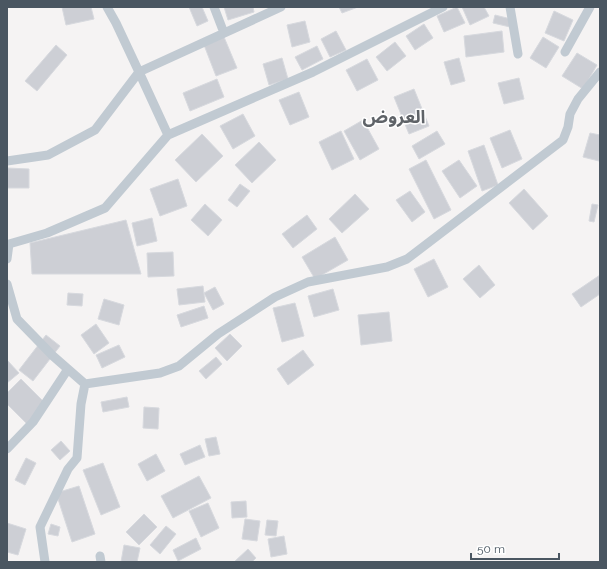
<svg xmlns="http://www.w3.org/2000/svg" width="607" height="569" font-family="Raleway,'Noto Sans Arabic',sans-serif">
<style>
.building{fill:#cdcfd5;stroke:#d7d9de}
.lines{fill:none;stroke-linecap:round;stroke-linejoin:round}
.street{stroke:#c1cad2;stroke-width:9}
.labels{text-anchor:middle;stroke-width:3;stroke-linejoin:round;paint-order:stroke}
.district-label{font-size:18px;font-weight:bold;fill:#5f6368;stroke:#fff}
</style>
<rect width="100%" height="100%" fill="#f5f3f3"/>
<!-- building -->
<path class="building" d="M 62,7 L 91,7 L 94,19 L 66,25 Z
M 189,7 L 202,7 L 208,21 L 197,26 Z
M 224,7 L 253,7 L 254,12 L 228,20 Z
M 339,7 L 358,7 L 342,13 Z
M 457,7 L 465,23 L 444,32 L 437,16 Z
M 462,7 L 484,7 L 489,16 L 470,25 Z
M 554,11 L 573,20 L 564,41 L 545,33 Z
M 495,15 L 511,19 L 510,27 L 493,23 Z
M 305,21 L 310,42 L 292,47 L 287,25 Z
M 424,24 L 433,38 L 415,50 L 406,36 Z
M 336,31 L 346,50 L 330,57 L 321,39 Z
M 502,31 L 504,52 L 466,57 L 464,36 Z
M 224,37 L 237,68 L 216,76 L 204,45 Z
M 543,37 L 559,47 L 546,68 L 530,58 Z
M 395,42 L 406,56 L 387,71 L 376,57 Z
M 56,45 L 67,55 L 37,91 L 25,81 Z
M 317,46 L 323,59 L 302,70 L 295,57 Z
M 577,53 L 597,65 L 583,89 L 562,76 Z
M 282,58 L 288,79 L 269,85 L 263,64 Z
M 459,58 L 465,81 L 451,85 L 444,62 Z
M 367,59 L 378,80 L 357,91 L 346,70 Z
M 519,78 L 524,99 L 504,104 L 498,83 Z
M 217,79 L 224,97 L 190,111 L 183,93 Z
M 414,89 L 429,126 L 409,134 L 394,97 Z
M 299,92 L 309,117 L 290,125 L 279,100 Z
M 243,114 L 255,136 L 233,149 L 220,126 Z
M 363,120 L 379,149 L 360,160 L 344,131 Z
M 510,130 L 522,159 L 502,168 L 490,138 Z
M 341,131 L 354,159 L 332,170 L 319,142 Z
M 437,131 L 445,144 L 419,159 L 412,146 Z
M 590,133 L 600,135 L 599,161 L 583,157 Z
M 202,134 L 223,156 L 196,182 L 175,160 Z
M 259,142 L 276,160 L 252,183 L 235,165 Z
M 484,145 L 498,185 L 482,191 L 468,151 Z
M 426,160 L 451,210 L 434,219 L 409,169 Z
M 459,160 L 477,186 L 460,198 L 442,171 Z
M 7,168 L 29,169 L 29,188 L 7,188 Z
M 178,179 L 187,206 L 160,216 L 150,189 Z
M 240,184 L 250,191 L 237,207 L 228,200 Z
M 524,189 L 548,216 L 533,230 L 509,203 Z
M 410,191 L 425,212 L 412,222 L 396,200 Z
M 355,194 L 369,209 L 342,233 L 329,219 Z
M 205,204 L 222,220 L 208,236 L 191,220 Z
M 592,204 L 598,205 L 594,222 L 589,221 Z
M 307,215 L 317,229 L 293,248 L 282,234 Z
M 152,218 L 157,241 L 137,246 L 132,223 Z
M 126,220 L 141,274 L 32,274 L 30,243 Z
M 335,237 L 348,260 L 315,279 L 302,257 Z
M 173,252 L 174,276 L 148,277 L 147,253 Z
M 434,259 L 448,287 L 428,297 L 414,269 Z
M 479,265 L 495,285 L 480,298 L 463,279 Z
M 600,275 L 600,294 L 581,307 L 572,294 Z
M 203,286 L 205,302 L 179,305 L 177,289 Z
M 215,287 L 224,304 L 213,310 L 204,293 Z
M 333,289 L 339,310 L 314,317 L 308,296 Z
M 68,293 L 83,294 L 82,306 L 67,305 Z
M 104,299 L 124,305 L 119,325 L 98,319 Z
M 295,303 L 304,336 L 282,342 L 273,308 Z
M 204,306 L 208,318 L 181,327 L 177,315 Z
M 389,312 L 392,341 L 361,345 L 358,315 Z
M 96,324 L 109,343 L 94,354 L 81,335 Z
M 230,334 L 242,346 L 227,361 L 215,348 Z
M 46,335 L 60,346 L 33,381 L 19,370 Z
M 119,345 L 125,357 L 102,368 L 96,355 Z
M 303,350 L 314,365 L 288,385 L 277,369 Z
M 216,357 L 222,364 L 206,379 L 199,371 Z
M 7,360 L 19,373 L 7,383 Z
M 21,379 L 47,405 L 27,424 L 7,404 L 7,393 Z
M 127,397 L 129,407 L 103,412 L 101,402 Z
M 144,407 L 159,408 L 158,429 L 143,428 Z
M 216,437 L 220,454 L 209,456 L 205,439 Z
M 61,441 L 70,451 L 60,460 L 51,450 Z
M 200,445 L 205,457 L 185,465 L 180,454 Z
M 156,454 L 165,471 L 147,481 L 138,464 Z
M 26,458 L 36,463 L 25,485 L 15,480 Z
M 103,463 L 120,507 L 101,515 L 83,470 Z
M 199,476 L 211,498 L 173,518 L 161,496 Z
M 79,486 L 95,534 L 72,542 L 56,493 Z
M 246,501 L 247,517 L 232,518 L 231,502 Z
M 208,503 L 219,528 L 201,537 L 189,511 Z
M 144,514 L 157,527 L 139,545 L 126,532 Z
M 245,519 L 260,521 L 257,541 L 242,539 Z
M 267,520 L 278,521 L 276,536 L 265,535 Z
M 7,523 L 26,529 L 18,555 L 7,552 Z
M 51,524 L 60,527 L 58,536 L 48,534 Z
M 166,526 L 176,534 L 160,554 L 150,545 Z
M 284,536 L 287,554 L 271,557 L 268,539 Z
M 196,538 L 201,549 L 178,561 L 173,550 Z
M 124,545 L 140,548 L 137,562 L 121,562 Z
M 248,549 L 256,558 L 252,562 L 234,562 Z"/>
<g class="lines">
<!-- street -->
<path class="street" d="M 214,7 L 224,33
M 510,7 L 518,54
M 565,52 L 590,7
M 168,135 L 139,72 L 281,7
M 7,161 L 48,155 L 95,130 L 139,72 L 116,23 L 107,7
M 7,259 L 9,244 L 47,233 L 105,208 L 168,135 L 313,72 L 443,7
M 7,284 L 17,319 L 53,356 L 85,384 L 160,373 L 179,366 L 218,334 L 275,297 L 308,282 L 387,267 L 407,259 L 563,140 L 568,127 L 570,114 L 578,99 L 600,72
M 7,449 L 33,422 L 68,369
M 100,556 L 101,562
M 45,562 L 40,527 L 68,469 L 77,458 L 81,404 L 85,384"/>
</g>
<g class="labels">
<!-- district labels -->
<g class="district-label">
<text x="394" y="123">العروض</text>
</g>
</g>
<!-- border -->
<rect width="607" height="569" fill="none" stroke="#4a5661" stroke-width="16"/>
<!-- scale -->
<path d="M471 553v6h88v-6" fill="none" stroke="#4a5661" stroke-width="2"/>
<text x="477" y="553" font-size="12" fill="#4a5661" stroke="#ffffff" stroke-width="3" paint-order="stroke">50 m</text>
</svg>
